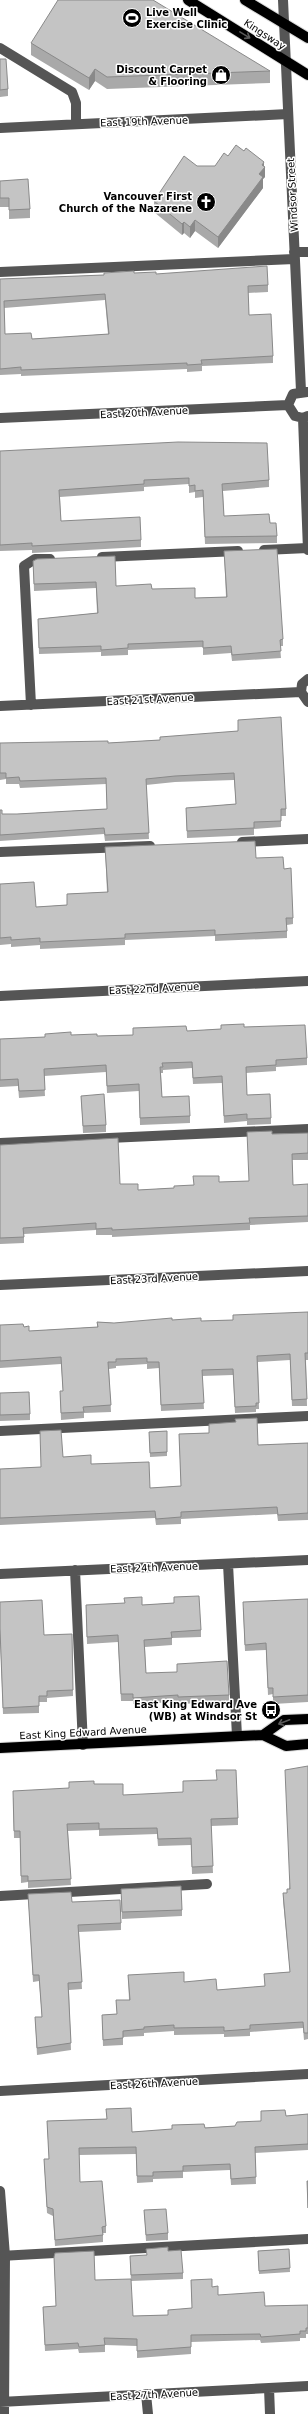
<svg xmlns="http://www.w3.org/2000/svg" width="308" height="2414" font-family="'DejaVu Sans',sans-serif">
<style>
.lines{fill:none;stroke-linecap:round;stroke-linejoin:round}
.major-casing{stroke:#dbdbdb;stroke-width:12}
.minor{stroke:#555;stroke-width:10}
.major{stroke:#000;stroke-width:10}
.wall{fill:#a9a9a9;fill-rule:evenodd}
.shaded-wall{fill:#898989}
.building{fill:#c4c4c4;stroke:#898989;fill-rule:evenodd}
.oneway{stroke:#595959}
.labels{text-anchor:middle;stroke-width:3;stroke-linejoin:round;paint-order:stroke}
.poi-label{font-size:10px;font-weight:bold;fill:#000;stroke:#fff;text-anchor:end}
.street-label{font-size:10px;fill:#000;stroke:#fff}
</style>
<rect width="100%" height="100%" fill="#fff"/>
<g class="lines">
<defs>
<path id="major" d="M 188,0 L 308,75
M 245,0 L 308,38
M 263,1735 L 284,1720 L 308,1719
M 0,1748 L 263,1735 L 286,1746 L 308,1744"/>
</defs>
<!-- major casing -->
<use href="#major" class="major-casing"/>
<!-- minor -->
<path class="minor" d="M 283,0 L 301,391
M 0,48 L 72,92 L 76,103 L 76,123
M 0,128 L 288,114
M 294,252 L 308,252
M 0,272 L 294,259
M 307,392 L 293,394 L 288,405 L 295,416 L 303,418 L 308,416
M 0,418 L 288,405
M 303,418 L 308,550
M 264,550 L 308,548
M 102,557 L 238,551
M 308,679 L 302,684 L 301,692 L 308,702
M 31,705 L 24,566 L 35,559 L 50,559
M 0,706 L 301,692
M 242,842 L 308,839
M 0,852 L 150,846
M 0,996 L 308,981
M 0,1143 L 308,1129
M 0,1285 L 308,1271
M 0,1431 L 308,1416
M 228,1564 L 237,1736
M 75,1570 L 83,1745
M 0,1574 L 308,1560
M 0,1896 L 207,1884
M 0,2091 L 308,2074
M 0,2191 L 5,2256 L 4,2414
M 0,2256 L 308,2239
M 269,2388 L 270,2414
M 146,2394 L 148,2414
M 0,2402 L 308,2386"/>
<!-- major -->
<use href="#major" class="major"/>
</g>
<!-- wall -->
<path class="wall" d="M 31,43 L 270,71 L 270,83 L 107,89 L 95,81 L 89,90 L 31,55 Z
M 0,59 L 8,89 L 8,96 L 0,97 Z
M 228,156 L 264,166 L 265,177 L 263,179 L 263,188 L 218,248 L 195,231 L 190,238 L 184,233 L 182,235 L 154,212 L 154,201 L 197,166 L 215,166 Z
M 0,181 L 30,209 L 30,218 L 9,219 L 9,207 L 0,207 Z
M 134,273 L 156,274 L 268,285 L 268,292 L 248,293 L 249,315 L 273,356 L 273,363 L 202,366 L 202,371 L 187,372 L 187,369 L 21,376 L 21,374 L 0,375 L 0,279 L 104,275 ZM 105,300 L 108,334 L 32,339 L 5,334 L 4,308 Z
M 0,451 L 269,480 L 269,487 L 223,491 L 224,516 L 270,523 L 277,536 L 277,543 L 205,544 L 203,497 L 195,498 L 195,492 L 189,493 L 189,484 L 144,487 L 144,491 L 60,497 L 61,521 L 141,540 L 141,547 L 32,553 L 32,550 L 0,551 Z
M 224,551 L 283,639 L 283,646 L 280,646 L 281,658 L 232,661 L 231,653 L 203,655 L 203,647 L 128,650 L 128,655 L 101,656 L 101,652 L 39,654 L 38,619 L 97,613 L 96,588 L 34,591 L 33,561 L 116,586 L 152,589 L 195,598 L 226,597 Z
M 238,720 L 286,809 L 286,816 L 281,816 L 281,827 L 254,829 L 254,835 L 187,838 L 186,808 L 236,804 L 234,780 L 175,782 L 146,785 L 149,839 L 105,841 L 104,834 L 0,841 L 0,810 L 2,814 L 17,814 L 107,809 L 106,784 L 20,788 L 19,784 L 6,784 L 6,779 L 0,780 L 0,743 L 108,743 L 160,740 L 238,731 Z
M 105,847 L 256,858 L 284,869 L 293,918 L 293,924 L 287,925 L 287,938 L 215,941 L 215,936 L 125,940 L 125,945 L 40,949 L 40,945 L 11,947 L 11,944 L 0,945 L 0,884 L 36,907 L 67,905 L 67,894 L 107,892 Z
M 244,1027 L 307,1058 L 307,1065 L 276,1067 L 276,1071 L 246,1073 L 247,1095 L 271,1118 L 271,1124 L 247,1125 L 247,1121 L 224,1123 L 222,1083 L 193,1084 L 192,1068 L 163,1070 L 163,1073 L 161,1073 L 162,1097 L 190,1116 L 190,1123 L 140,1125 L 139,1091 L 107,1093 L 106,1072 L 44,1076 L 45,1096 L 19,1098 L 18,1086 L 0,1087 L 0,1039 L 45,1037 L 71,1035 L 97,1036 L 133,1035 L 133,1028 L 187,1031 L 221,1029 Z
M 81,1096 L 106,1125 L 106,1132 L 83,1133 Z
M 308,1133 L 308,1160 L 292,1160 L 293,1185 L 308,1196 L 308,1222 L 250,1225 L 250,1230 L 112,1237 L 112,1235 L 96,1235 L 96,1230 L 24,1234 L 24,1243 L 0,1244 L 0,1145 L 138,1190 L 174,1188 L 193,1185 L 219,1182 L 249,1181 L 272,1134 Z
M 308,1312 L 308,1360 L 306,1360 L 307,1406 L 292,1406 L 290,1360 L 258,1362 L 259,1409 L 256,1409 L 256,1412 L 235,1413 L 233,1375 L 202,1376 L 204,1409 L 161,1411 L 159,1368 L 147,1369 L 147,1364 L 116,1366 L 116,1368 L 109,1369 L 111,1412 L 84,1413 L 84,1418 L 61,1420 L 60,1391 L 63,1391 L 61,1364 L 0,1368 L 0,1325 L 24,1327 L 29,1331 L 97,1327 L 97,1322 L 114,1323 L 172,1320 L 201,1321 L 233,1320 Z
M 0,1393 L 30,1414 L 30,1420 L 0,1421 Z
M 209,1424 L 258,1445 L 308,1443 L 308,1520 L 278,1521 L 277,1514 L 181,1519 L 181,1524 L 156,1525 L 155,1518 L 0,1525 L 0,1469 L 41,1467 L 63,1457 L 91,1464 L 150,1488 L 181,1486 L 179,1434 L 209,1433 Z
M 167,1431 L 167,1456 L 150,1457 L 149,1432 Z
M 174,1597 L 201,1630 L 201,1637 L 172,1638 L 172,1645 L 145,1647 L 146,1673 L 229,1695 L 229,1702 L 178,1704 L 178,1702 L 133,1704 L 133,1701 L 121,1701 L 118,1642 L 87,1644 L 86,1605 L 142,1605 L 174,1603 Z
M 308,1599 L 308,1702 L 273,1704 L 273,1694 L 268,1695 L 266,1650 L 245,1651 L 243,1608 Z
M 0,1602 L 44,1635 L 72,1634 L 73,1696 L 47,1698 L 47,1702 L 39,1702 L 39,1713 L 3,1714 L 0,1635 Z
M 308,1766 L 308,2039 L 304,2040 L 303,2028 L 250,2032 L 250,2036 L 224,2037 L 224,2034 L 174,2035 L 174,2031 L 144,2033 L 144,2036 L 123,2037 L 123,2045 L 103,2046 L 102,2015 L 117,2014 L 116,2000 L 129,2000 L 128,1975 L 184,1982 L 217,1990 L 265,1986 L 264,1974 L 290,1972 L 283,1900 L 283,1893 L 287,1893 L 289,1889 Z
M 94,1784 L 123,1795 L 238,1818 L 238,1825 L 211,1826 L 213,1873 L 192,1874 L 191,1845 L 158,1846 L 157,1834 L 99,1836 L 99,1830 L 68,1831 L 71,1885 L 28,1888 L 28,1882 L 21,1883 L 20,1838 L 14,1838 L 13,1798 Z
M 28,1894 L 72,1902 L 121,1923 L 121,1930 L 79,1932 L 82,1989 L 69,1990 L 71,2050 L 37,2055 L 35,2017 L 42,2017 L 39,1981 L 33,1982 Z
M 121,1896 L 182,1910 L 182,1916 L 122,1919 Z
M 106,2109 L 132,2132 L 235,2126 L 261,2121 L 261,2111 L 286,2116 L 308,2114 L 308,2150 L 255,2153 L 256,2184 L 231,2185 L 230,2170 L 183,2172 L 183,2178 L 153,2179 L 153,2182 L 137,2183 L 136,2154 L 79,2155 L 80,2182 L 106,2226 L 106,2233 L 103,2233 L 103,2242 L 55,2246 L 53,2216 L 47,2213 L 44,2159 L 49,2159 L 47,2121 L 107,2119 Z
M 144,2210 L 168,2233 L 168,2240 L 146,2241 Z
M 289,2249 L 290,2272 L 259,2274 L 258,2251 Z
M 168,2251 L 183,2273 L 183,2279 L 131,2281 L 130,2262 L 146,2255 Z
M 54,2257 L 95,2280 L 133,2316 L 168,2315 L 192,2308 L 191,2280 L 212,2287 L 218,2295 L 265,2306 L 308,2305 L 308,2334 L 306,2334 L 306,2338 L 300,2338 L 300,2341 L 261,2343 L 260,2340 L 191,2342 L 191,2354 L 137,2358 L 137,2346 L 105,2345 L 105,2352 L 79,2353 L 78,2349 L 45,2351 L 43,2307 L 56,2306 Z"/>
<!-- shaded-wall -->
<path class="shaded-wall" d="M 95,69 L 95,81 L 89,90 L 89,78 Z
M 264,162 L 264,168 L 265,167 L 265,177 L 263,179 L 263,188 L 218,248 L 218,237 L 259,174 L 262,165 Z
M 195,220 L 195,231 L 190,238 L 190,227 Z
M 184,222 L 184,233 L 182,235 L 182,224 Z"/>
<!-- building -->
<path class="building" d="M 58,0 L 153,0 L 270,71 L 107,77 L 95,69 L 89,78 L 31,43 Z
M 0,59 L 6,59 L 8,89 L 0,90 Z
M 236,145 L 244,151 L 246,148 L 264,162 L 262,165 L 265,167 L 259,174 L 263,177 L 218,237 L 195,220 L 190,227 L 184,222 L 182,224 L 154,201 L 184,156 L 197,166 L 215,166 L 224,153 L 228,156 Z
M 28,179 L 30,209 L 9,210 L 9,198 L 0,198 L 0,181 Z
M 267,266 L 268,285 L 248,286 L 249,315 L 271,314 L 273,356 L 201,360 L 202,364 L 187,365 L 187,363 L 21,370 L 21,367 L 0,369 L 0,279 L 104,275 L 104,273 L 134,271 L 134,273 L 156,272 L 156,274 ZM 105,294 L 109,334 L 32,339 L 31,333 L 5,334 L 4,301 Z
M 178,442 L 267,443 L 269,480 L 222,484 L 224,516 L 269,514 L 270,523 L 276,523 L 277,536 L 205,537 L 203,490 L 195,491 L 195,485 L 189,486 L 189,478 L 144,480 L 144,484 L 59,490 L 61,521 L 140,517 L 141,540 L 32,546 L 32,543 L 0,545 L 0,451 Z
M 277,549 L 283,639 L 280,640 L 281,651 L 232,655 L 231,646 L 203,648 L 203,641 L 128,644 L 128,648 L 101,650 L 101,646 L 39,648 L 38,619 L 98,613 L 96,582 L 34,584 L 33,561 L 37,559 L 115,556 L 116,586 L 151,584 L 152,589 L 195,588 L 195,598 L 227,597 L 224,551 Z
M 281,717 L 286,809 L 281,809 L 281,821 L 254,822 L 254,828 L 187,831 L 186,808 L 236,804 L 234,773 L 175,776 L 146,779 L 149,833 L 105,835 L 104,828 L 0,835 L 0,810 L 2,810 L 2,814 L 17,814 L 107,809 L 106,778 L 20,781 L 19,777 L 6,778 L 6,773 L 0,773 L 0,743 L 108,741 L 108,743 L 160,740 L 160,737 L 238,731 L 238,720 Z
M 255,841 L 256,858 L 283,857 L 284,869 L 291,868 L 293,918 L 286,918 L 287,931 L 215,935 L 215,930 L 125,934 L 125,938 L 40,942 L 40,938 L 11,940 L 11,937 L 0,938 L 0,884 L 34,882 L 36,907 L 67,905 L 67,894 L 108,892 L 105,847 Z
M 244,1024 L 244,1027 L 305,1025 L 307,1058 L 276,1060 L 276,1065 L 246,1067 L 247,1095 L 270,1094 L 271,1118 L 247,1119 L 247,1114 L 224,1116 L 222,1076 L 193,1078 L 192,1062 L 162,1063 L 163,1067 L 160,1067 L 162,1097 L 189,1096 L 190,1116 L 140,1118 L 139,1084 L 107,1086 L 106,1065 L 44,1069 L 45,1090 L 19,1091 L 18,1079 L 0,1080 L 0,1039 L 45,1037 L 45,1034 L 71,1032 L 71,1035 L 97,1034 L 97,1036 L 133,1035 L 133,1028 L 186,1026 L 187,1031 L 221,1029 L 221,1025 Z
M 104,1094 L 106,1125 L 83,1126 L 81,1096 Z
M 272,1131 L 272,1134 L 308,1133 L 308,1153 L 292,1154 L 293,1185 L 308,1184 L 308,1216 L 249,1218 L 250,1223 L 112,1230 L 112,1228 L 96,1229 L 96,1223 L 23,1228 L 24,1237 L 0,1238 L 0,1145 L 118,1138 L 120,1184 L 138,1184 L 138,1190 L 174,1188 L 174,1186 L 194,1185 L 193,1176 L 219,1176 L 219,1182 L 249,1181 L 247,1132 Z
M 308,1312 L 308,1353 L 305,1353 L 307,1399 L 292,1400 L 290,1354 L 257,1356 L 259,1403 L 256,1403 L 256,1406 L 235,1407 L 233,1369 L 202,1370 L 204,1403 L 161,1405 L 159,1362 L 147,1362 L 147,1358 L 116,1359 L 116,1362 L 108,1362 L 111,1405 L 83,1407 L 84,1412 L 61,1413 L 60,1391 L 63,1391 L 61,1357 L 0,1361 L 0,1325 L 23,1324 L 24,1327 L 29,1326 L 29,1331 L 98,1327 L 97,1322 L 114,1323 L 172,1318 L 172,1320 L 201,1318 L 201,1321 L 233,1320 L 233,1315 Z
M 29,1392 L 30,1414 L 0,1415 L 0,1393 Z
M 257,1418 L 258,1445 L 308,1443 L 308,1513 L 278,1515 L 277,1507 L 181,1512 L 181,1517 L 156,1519 L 155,1511 L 0,1518 L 0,1469 L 41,1467 L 40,1431 L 61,1430 L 63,1457 L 91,1455 L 91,1464 L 149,1462 L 150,1488 L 181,1486 L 179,1434 L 209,1433 L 209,1424 L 236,1422 L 235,1419 Z
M 167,1431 L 167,1452 L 150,1453 L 149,1432 Z
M 199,1596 L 201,1630 L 171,1632 L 172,1638 L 144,1640 L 146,1673 L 177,1672 L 177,1664 L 227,1661 L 229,1695 L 178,1697 L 178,1695 L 133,1698 L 133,1694 L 121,1694 L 118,1635 L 87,1637 L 86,1605 L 125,1603 L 124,1598 L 142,1597 L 142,1605 L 174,1603 L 174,1597 Z
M 308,1599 L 308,1695 L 273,1697 L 273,1688 L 268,1688 L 266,1643 L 245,1645 L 243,1602 Z
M 42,1600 L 44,1635 L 72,1634 L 73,1690 L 47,1691 L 47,1696 L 39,1696 L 39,1706 L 3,1708 L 0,1629 L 0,1602 Z
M 308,1766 L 308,2033 L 304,2033 L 303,2022 L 250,2025 L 250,2029 L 224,2031 L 224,2027 L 174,2028 L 174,2025 L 144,2027 L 144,2029 L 123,2031 L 123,2038 L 103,2040 L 102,2015 L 117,2014 L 116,2000 L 130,2000 L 128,1975 L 184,1972 L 184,1982 L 216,1979 L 217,1990 L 265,1986 L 264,1974 L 290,1972 L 283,1893 L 287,1893 L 287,1889 L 290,1889 L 285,1770 Z
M 216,1770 L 236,1770 L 238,1818 L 211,1819 L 213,1866 L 192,1867 L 191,1838 L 158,1839 L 157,1828 L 99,1829 L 99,1823 L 67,1824 L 71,1879 L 28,1881 L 28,1876 L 21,1876 L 20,1831 L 14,1831 L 13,1791 L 69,1788 L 69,1782 L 94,1781 L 94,1784 L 123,1784 L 123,1795 L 183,1792 L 183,1781 L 217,1780 Z
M 181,1886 L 182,1910 L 122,1912 L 121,1889 Z
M 71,1892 L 72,1902 L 120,1900 L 121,1923 L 78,1925 L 82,1982 L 68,1983 L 71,2043 L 37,2048 L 35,2017 L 42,2017 L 39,1975 L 33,1975 L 28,1894 Z
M 131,2108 L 132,2132 L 172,2129 L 172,2125 L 204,2124 L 205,2128 L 235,2126 L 237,2122 L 261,2121 L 261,2111 L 285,2110 L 286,2116 L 308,2114 L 308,2144 L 255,2147 L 256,2177 L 231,2179 L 230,2164 L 183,2166 L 183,2171 L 153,2172 L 153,2176 L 137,2176 L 136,2147 L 79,2148 L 80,2182 L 102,2181 L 106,2226 L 102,2227 L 103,2235 L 55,2240 L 53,2209 L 47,2207 L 44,2159 L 49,2159 L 47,2121 L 107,2119 L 106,2109 Z
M 307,2181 L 308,2181 L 308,2208 Z
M 166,2209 L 168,2233 L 146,2235 L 144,2210 Z
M 168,2247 L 168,2251 L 181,2250 L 183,2273 L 131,2275 L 130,2256 L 147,2255 L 146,2249 Z
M 289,2249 L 290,2268 L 259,2271 L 258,2251 Z
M 94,2251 L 95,2280 L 131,2279 L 133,2316 L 168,2315 L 168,2310 L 192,2308 L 191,2280 L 212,2279 L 212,2287 L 218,2286 L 218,2295 L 264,2292 L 265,2306 L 308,2305 L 308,2328 L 306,2328 L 306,2331 L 300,2331 L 300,2334 L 261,2337 L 260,2334 L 191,2335 L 191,2347 L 137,2351 L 137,2339 L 104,2338 L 105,2345 L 79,2347 L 78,2343 L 45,2345 L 43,2307 L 56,2306 L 54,2257 L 55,2253 Z"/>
<!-- one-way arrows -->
<defs><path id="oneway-shaft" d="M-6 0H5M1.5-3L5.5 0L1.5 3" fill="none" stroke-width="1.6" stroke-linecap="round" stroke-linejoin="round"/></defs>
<g class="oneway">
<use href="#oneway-shaft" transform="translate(245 35) rotate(31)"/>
<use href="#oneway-shaft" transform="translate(284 1722) rotate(159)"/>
</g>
<!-- icons -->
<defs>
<symbol id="stadium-disc" viewBox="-11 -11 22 22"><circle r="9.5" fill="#000" stroke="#fff"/><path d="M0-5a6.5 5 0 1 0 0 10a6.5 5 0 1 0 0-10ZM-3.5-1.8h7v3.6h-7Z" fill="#fff"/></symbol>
<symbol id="shop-disc" viewBox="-11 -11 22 22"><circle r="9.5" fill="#000" stroke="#fff"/><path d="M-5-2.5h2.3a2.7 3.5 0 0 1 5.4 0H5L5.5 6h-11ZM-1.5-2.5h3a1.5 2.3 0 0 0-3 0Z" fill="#fff"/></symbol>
<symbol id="church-disc" viewBox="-11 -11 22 22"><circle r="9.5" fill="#000" stroke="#fff"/><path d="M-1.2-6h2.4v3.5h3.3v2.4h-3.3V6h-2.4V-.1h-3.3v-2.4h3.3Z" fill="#fff"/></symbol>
<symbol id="bus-disc" viewBox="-11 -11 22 22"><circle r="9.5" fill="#000" stroke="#fff"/><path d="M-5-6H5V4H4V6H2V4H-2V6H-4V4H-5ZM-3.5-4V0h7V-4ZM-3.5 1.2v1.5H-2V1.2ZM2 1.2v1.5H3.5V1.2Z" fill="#fff"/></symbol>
</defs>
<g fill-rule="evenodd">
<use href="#stadium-disc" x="121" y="7" width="22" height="22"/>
<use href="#shop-disc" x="210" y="64" width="22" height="22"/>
<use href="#church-disc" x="195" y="191" width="22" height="22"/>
<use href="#bus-disc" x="260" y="1699" width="22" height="22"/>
</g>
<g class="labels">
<!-- poi labels -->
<g class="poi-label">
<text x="146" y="16" text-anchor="start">Live Well<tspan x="146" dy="12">Exercise Clinic</tspan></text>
<text x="207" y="73">Discount Carpet<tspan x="207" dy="12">&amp; Flooring</tspan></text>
<text x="192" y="200">Vancouver First<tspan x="192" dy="12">Church of the Nazarene</tspan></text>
<text x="257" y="1708">East King Edward Ave<tspan x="257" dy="12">(WB) at Windsor St</tspan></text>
</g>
<!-- street labels -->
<g class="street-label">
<text transform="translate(265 34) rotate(33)" y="4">Kingsway</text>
<text transform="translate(144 121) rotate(-2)" y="4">East 19th Avenue</text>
<text transform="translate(292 195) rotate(-93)" y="4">Windsor Street</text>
<text transform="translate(144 412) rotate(-3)" y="4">East 20th Avenue</text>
<text transform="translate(150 699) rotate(-3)" y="4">East 21st Avenue</text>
<text transform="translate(154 988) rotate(-3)" y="4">East 22nd Avenue</text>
<text transform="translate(154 1278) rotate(-3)" y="4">East 23rd Avenue</text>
<text transform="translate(154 1567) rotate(-2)" y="4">East 24th Avenue</text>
<text transform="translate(83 1732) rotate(-3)" y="4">East King Edward Avenue</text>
<text transform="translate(154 2083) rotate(-3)" y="4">East 26th Avenue</text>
<text transform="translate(154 2394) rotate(-3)" y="4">East 27th Avenue</text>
</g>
</g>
</svg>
